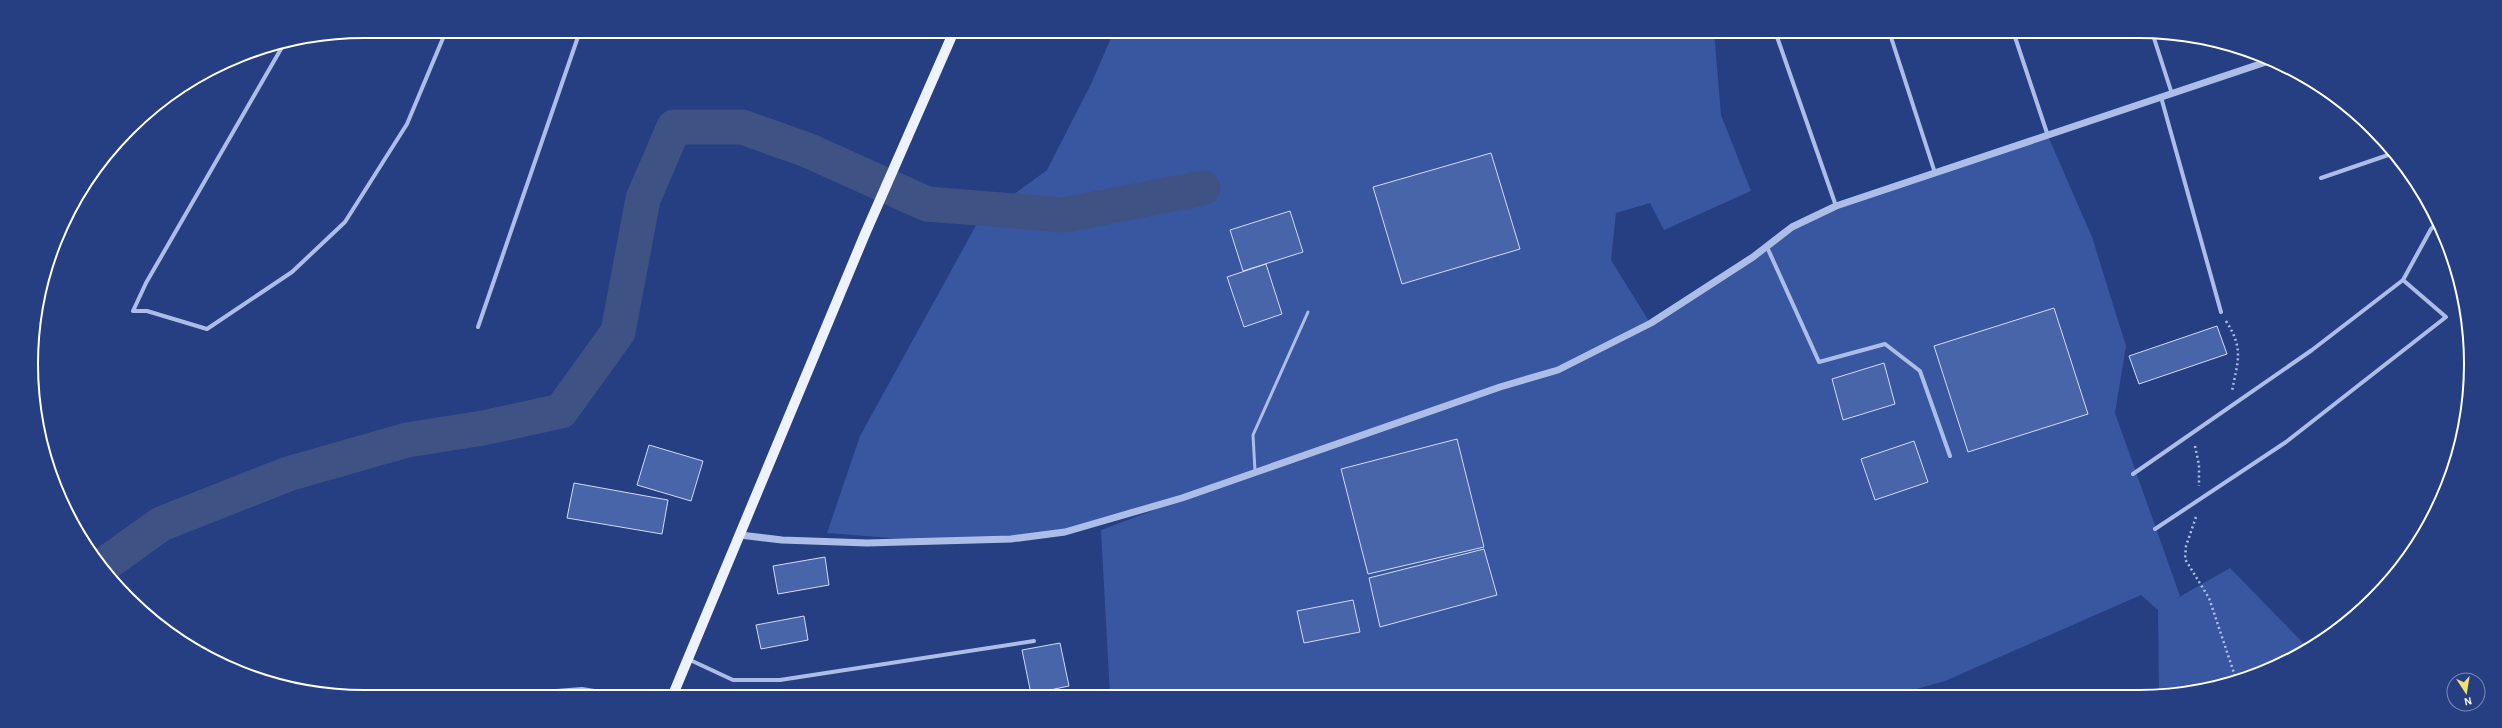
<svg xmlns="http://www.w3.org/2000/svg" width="2502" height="728" font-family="'Alegreya Sans',sans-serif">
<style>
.green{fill:#3956a0}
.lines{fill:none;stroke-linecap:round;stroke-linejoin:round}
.river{stroke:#3f5284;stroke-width:35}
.building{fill:#4965a9;stroke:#d0dbf6}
.path{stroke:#acbee7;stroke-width:2.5;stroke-dasharray:2 3;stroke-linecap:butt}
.service{stroke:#acbee7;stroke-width:3}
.minor{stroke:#acbee7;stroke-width:4}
.tertiary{stroke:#acbee7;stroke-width:7}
.primary{stroke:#eef2fd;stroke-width:10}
.rim{fill:none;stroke:#fff;stroke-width:2}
</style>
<rect width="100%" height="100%" fill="#253f82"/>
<!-- green -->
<path class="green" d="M 1114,31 L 1714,31 L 1721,115 L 1751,191 L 1664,230 L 1650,203 L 1616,213 L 1611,260 L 1650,323 L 1792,227 L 1836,206 L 2048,136 L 2092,237 L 2126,346 L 2115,413 L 2180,596 L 2174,600 L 2230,568 L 2306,646 L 2266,672 L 2181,694 L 2159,694 L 2158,610 L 2141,595 L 1945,681 L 1895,695 L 1110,696 L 1101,530 L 1232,481 L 1065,532 L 944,542 L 827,533 L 860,436 L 979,220 L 1047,170 L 1092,82 Z
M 163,102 L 96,168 L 144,114 Z"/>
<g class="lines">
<!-- river -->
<path class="river" d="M 101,567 L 161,524 L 288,474 L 407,440 L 483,428 L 561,411 L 618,332 L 643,199 L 674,127 L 742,127 L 807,150 L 927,204 L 1064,215 L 1203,188"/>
</g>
<!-- building -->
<path class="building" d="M 1491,153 L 1520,249 L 1402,284 L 1373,187 Z
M 1290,211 L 1303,252 L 1243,271 L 1230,230 Z
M 1266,264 L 1282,314 L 1244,327 L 1227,277 Z
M 2054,308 L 2088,414 L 1968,452 L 1934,346 Z
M 2217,326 L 2227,354 L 2139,384 L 2129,356 Z
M 1884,363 L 1895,404 L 1843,420 L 1832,379 Z
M 1457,439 L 1484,547 L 1368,574 L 1341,469 Z
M 1914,441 L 1928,482 L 1875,500 L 1861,459 Z
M 649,445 L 703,461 L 691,501 L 637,485 Z
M 574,483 L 668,500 L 662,534 L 567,518 Z
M 1484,549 L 1497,595 L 1380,627 L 1369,578 Z
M 825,557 L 829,585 L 778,594 L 773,566 Z
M 1353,600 L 1360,632 L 1304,643 L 1297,611 Z
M 804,616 L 808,640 L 761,649 L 756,625 Z
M 1060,643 L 1069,686 L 1031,694 L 1022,650 Z
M 744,692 L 745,696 L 725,696 Z"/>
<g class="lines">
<!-- path -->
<path class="path" d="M 2226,321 C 2244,349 2238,360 2232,391
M 2195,446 L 2199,465 L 2199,486
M 2196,517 L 2186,546 L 2185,559 L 2209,598 L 2236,679"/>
<!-- service -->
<path class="service" d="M 1255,471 L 1253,435 L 1308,312"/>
<!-- minor -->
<path class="minor" d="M 1775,31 L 1836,206
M 1889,31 L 1935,173
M 2013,31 L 2048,136
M 2152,32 L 2172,94
M 285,42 L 146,283 L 133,311 L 147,311 L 207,329 L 292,272 L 345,222 L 407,124 L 446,31
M 2161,97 L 2221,312
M 2321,178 L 2394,153
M 1767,247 L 1819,362 L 1885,344 L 1920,371 L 1950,456
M 478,327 L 580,31
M 2133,474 L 2312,350 L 2403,280 L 2431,229 L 2438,222
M 2155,529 L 2286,442 L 2446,317 L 2403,280
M 688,659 L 733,680 L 780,680 L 1034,641
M 477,697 L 582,689 L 631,697"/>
<!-- tertiary -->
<path class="tertiary" d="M 740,535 L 782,540 L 867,543 L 1011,539 L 1065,532 L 1182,498 L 1500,387 L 1558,370 L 1651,323 L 1753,257 L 1792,227 L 1836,206 L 2272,60"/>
<!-- primary -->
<path class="primary" d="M 672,697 L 865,234 L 954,31"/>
</g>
<!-- crop -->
<path d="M0 0H2502V728H0ZM364 38H2138A326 326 0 0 1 2464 364V364A326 326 0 0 1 2138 690H364A326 326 0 0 1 38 364V364A326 326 0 0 1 364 38Z" fill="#253f82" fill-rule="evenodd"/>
<path class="rim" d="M364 38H2138A326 326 0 0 1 2464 364V364A326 326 0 0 1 2138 690H364A326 326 0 0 1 38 364V364A326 326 0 0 1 364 38Z"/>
<!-- north arrow -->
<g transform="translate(2466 692) rotate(168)"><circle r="19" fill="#253f82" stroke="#7c8cb4"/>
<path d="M0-3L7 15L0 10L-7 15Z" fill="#f1e070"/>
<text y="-6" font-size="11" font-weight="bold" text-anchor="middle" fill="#ffffff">N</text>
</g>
</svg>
